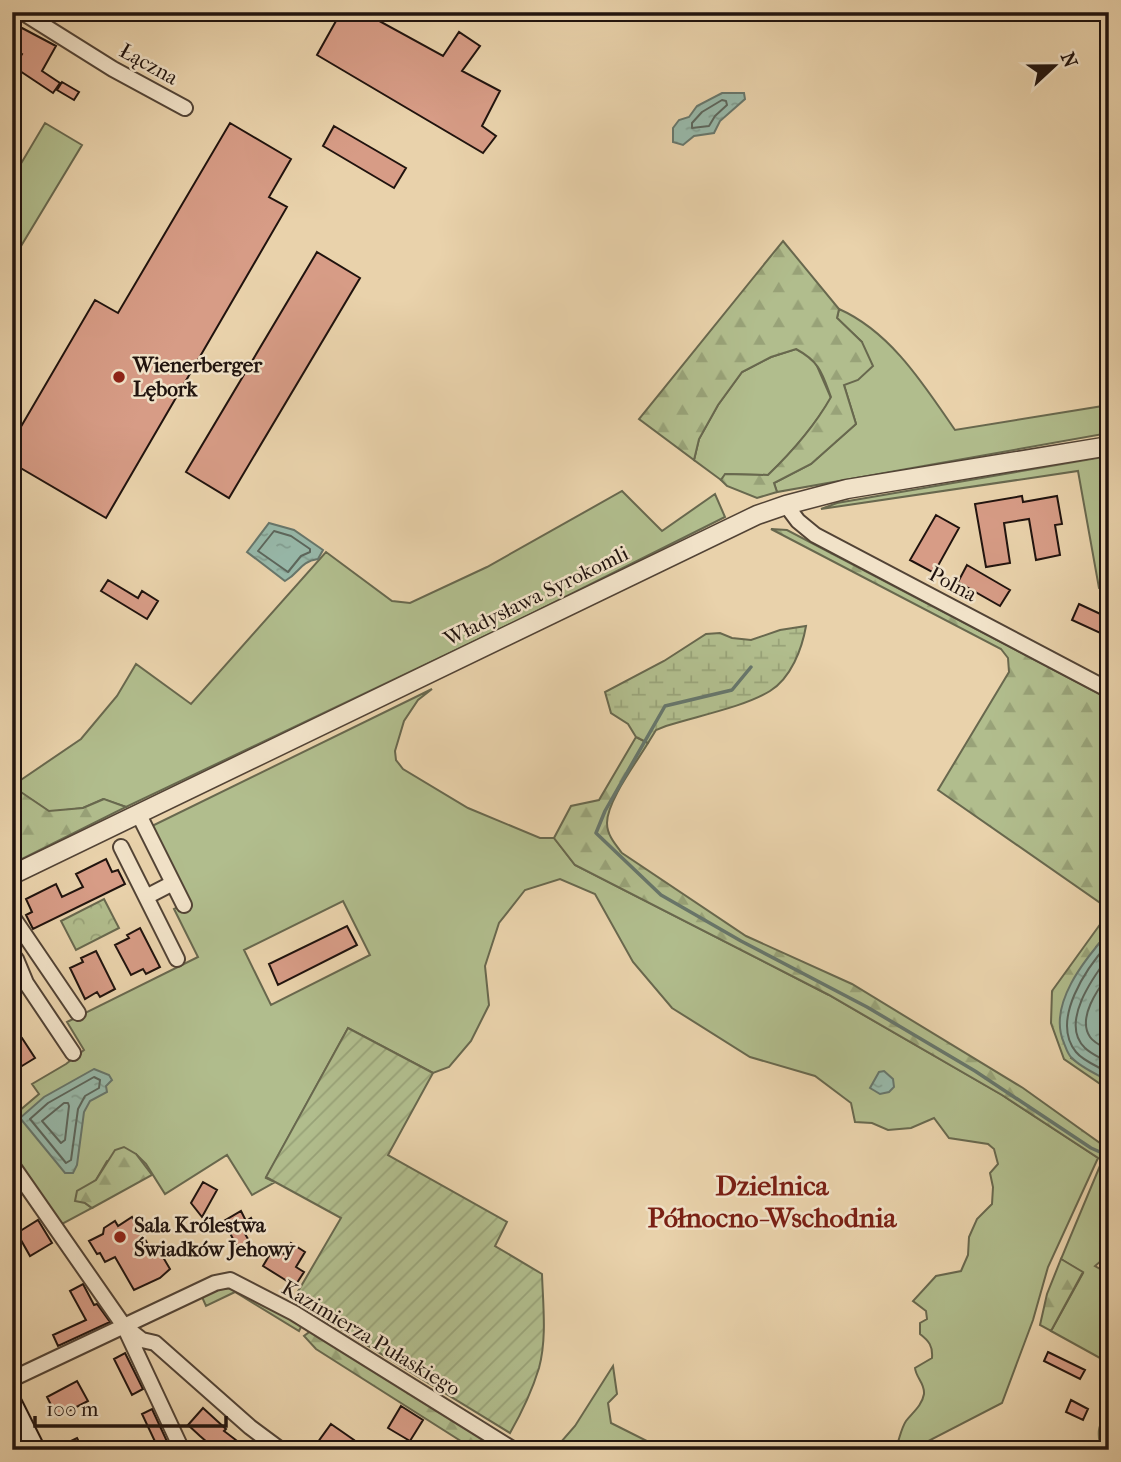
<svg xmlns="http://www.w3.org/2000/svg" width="1121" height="1462" font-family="'IM FELL French Canon',serif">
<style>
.grass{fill:#b1bd8d;stroke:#68684e;stroke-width:2;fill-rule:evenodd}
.forest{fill:url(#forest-firs);stroke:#68684e;stroke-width:2}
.wetland{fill:url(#wetland-marsh);stroke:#68684e;stroke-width:2}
.park{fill:url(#park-crowns);stroke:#68684e;stroke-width:2}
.garden{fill:url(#garden-furrows);stroke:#68684e;stroke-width:2}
.water{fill:url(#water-ripples);stroke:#67766b;stroke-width:2}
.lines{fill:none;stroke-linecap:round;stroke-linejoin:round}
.shore{stroke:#5c665c;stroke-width:2}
.stream{stroke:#67766b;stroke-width:3.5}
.building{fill:#d79c86;stroke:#20130e;stroke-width:2}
.minor-casing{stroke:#524335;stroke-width:18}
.tertiary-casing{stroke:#524335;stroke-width:21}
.secondary-casing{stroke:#20130e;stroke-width:23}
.minor{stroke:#f1e2c8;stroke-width:14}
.tertiary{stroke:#f1e2c8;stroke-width:18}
.secondary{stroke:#f1e2c8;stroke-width:19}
.poi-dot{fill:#8f2418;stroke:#f1e2c8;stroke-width:2.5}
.labels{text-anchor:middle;stroke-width:5;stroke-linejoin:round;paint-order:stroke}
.street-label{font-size:21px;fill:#20130e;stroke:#f1e2c8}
.poi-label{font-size:21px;font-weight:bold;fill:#20130e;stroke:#f1e2c8;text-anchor:start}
.district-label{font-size:28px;font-weight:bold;fill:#7a1f14;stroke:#f1e2c8}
</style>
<defs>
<pattern id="forest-firs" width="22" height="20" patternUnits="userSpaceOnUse" patternTransform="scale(1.75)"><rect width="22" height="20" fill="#b1bd8d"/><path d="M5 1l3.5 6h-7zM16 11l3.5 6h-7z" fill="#98a278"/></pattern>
<pattern id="wetland-marsh" width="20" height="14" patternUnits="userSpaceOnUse" patternTransform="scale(1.75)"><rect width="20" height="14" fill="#b1bd8d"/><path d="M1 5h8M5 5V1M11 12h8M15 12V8" fill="none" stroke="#98a278"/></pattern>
<pattern id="park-crowns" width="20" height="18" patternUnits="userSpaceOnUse" patternTransform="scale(1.75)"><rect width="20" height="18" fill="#b1bd8d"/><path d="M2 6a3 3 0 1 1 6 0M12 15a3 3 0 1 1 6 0" fill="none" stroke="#98a278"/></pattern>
<pattern id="garden-furrows" width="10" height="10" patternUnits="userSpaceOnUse" patternTransform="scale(1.75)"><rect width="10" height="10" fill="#b1bd8d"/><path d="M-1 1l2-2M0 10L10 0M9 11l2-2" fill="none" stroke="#98a278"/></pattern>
<pattern id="water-ripples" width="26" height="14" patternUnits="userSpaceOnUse" patternTransform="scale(1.75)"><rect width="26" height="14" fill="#97b8a9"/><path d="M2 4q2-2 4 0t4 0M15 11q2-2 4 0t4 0" fill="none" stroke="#829d90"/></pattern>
</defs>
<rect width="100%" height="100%" fill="#e9d2ab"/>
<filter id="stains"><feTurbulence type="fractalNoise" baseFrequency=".00286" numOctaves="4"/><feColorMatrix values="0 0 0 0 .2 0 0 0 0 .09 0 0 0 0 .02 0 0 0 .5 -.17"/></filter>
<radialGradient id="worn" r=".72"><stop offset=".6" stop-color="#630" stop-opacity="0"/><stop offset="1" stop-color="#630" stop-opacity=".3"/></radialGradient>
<!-- grass -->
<path class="grass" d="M 45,123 L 82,145 L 12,261 L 12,170 L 16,172 Z
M 839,309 C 891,332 924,385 955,430 L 1109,405 L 1109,433 L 777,492 L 774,483 L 811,464 L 856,424 L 844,385 L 862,342 L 837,318 Z
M 796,349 L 814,359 L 831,398 C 814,427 793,451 768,475 L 726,474 L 721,480 L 694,460 L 699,439 L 718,405 L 742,372 L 771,357 Z
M 1109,456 L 1109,592 L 1099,588 L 1078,471 L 821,509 L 837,503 Z
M 622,491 L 662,531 L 715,494 L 725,517 L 525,617 L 126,807 L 103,799 L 83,808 L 49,812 C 37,802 24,796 12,786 L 81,739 L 117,696 L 136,664 L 191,704 L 326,552 L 392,601 L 410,603 L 487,567 Z
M 432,689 L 418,700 L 404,721 L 395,751 L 396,760 L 403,769 L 468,808 L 540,838 L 554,838 L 575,865 L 829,995 L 1002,1095 L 1098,1158 L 1048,1267 L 1033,1320 L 1002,1403 L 915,1448 L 898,1442 C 900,1436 902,1427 906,1421 C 912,1413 922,1406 924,1394 C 925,1383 916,1378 915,1368 L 932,1358 C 933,1346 929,1341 920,1334 L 920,1323 L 927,1319 L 926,1311 L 913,1301 L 936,1276 L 961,1271 L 968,1255 L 969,1237 L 977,1219 L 992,1204 L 993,1187 L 990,1173 L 998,1164 L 994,1149 L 988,1144 L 949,1138 L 934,1118 L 911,1128 L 888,1130 L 872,1123 L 855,1122 L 851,1103 L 815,1076 L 750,1057 L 672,1008 L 633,962 L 595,894 L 560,879 L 525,890 L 499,923 L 485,966 L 489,1005 L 471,1041 L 449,1067 L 433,1073 L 348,1028 L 266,1178 L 275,1182 L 252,1195 L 227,1155 L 165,1194 L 146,1164 L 136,1154 L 107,1161 L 96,1180 L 86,1187 L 85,1203 L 92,1208 L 62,1224 L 12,1154 L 12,1117 L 39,1094 L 32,1084 L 66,1064 L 84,1050 L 67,1022 L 198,957 L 174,909 L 189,902 L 152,826 ZM 343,901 L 370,955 L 271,1005 L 244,950 Z
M 1102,1161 L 1109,1165 L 1109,1254 L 1095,1266 L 1109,1274 L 1109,1363 L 1051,1331 L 1083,1273 L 1061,1259 Z
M 236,1288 L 303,1323 L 299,1331 L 235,1292 L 206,1306 L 202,1297 L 220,1289 Z
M 613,1366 L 617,1394 L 608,1403 L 611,1423 L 651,1443 L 656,1450 L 554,1450 L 575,1426 Z
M 1109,1406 L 1109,1450 L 1102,1450 C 1095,1431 1100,1423 1109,1406 Z"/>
<!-- forest -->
<path class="forest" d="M 783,241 L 839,309 L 837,318 L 862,342 L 873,366 L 858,380 L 844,385 L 856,424 L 811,464 L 774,483 L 777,492 L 757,498 L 727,486 L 721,480 L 725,474 L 768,475 C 793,451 814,427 831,397 C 822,373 820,362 796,349 L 771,357 L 742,372 L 718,405 L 699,439 L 694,460 L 639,419 Z
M 771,529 L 787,530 L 1109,699 L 1109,909 L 938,790 L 1009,672 L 1008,658 L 1001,649 Z
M 636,737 L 648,743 C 636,763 607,801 607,823 C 607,835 615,844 622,853 L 746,936 L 852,984 L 1023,1088 L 1100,1143 L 1109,1128 L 1109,1165 L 1002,1095 L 829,995 L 575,865 L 554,838 L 571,806 L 599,800 Z
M 12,786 L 49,811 L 83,808 L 104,799 L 126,807 L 12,864 Z
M 1109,912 L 1109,932 L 1096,947 L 1071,1058 L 1109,1081 L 1109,1103 L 1103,1086 L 1064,1059 L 1051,1023 L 1052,991 Z
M 124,1147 L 136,1154 L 152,1175 L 92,1208 L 85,1203 L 75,1201 L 77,1191 L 96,1180 L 115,1150 Z
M 1061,1259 L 1083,1272 L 1051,1331 L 1040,1325 L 1047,1294 Z
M 312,1330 L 503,1450 L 475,1450 L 316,1349 L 304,1336 Z"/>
<!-- wetland -->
<path class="wetland" d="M 806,626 C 802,649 791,678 770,691 C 744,707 697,716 666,726 L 656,730 L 648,743 L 636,737 L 628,724 L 611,713 L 605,692 L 664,661 L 706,634 L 720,633 L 732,638 L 751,640 L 780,630 Z"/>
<!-- park -->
<path class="park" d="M 104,899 L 119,928 L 76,950 L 61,921 Z"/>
<!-- garden -->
<path class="garden" d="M 348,1028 L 433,1073 L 388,1155 L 507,1222 L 495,1246 L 542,1274 C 543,1305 547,1338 539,1368 C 532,1391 522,1412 510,1433 L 293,1300 L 341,1218 L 266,1177 Z"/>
<!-- water -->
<path class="water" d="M 722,93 L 744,93 L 745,99 L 720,121 L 714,133 L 694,136 L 683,145 L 673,142 L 673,128 L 679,120 L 689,117 L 697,106 Z
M 269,523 L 294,530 L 323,550 L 318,559 C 299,562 301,572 285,581 L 247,552 Z
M 1109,932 L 1109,1081 C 1098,1075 1080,1067 1072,1058 C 1068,1055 1066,1048 1064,1043 C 1047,1005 1085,959 1109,932 Z
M 94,1069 L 109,1075 L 112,1080 L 106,1086 L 107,1092 L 90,1101 L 84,1112 L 77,1165 L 73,1173 L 65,1173 L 20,1118 L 44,1097 Z
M 884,1071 L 893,1079 L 894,1087 L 889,1092 L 880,1094 L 870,1088 L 879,1072 Z"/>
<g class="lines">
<!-- shore -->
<path class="shore" d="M 722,100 L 726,101 L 727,105 L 715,116 L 709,126 L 692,128 L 692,123 L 702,112 Z
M 274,531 L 291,536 L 310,549 L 310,552 L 301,556 L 288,572 L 258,551 Z
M 1109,943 C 1087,967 1050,1020 1076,1052 C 1083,1061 1099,1067 1109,1073
M 1109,956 C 1094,976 1059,1023 1085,1048 C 1091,1054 1101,1058 1109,1063
M 1109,974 C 1098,989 1077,1018 1090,1037 C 1094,1043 1103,1047 1109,1050
M 94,1077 L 100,1080 L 99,1088 L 85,1096 L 78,1109 L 71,1160 L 66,1163 L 30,1119 L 48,1103 Z
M 64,1103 L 68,1103 L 69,1106 L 65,1140 L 61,1143 L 42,1121 Z"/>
<!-- stream -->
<path class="stream" d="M 751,667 L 732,690 L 665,706 L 605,811 L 596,833 L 661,895 L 741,941 L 867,1007 L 975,1071 L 1091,1148 L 1109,1156"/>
</g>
<!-- building -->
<path class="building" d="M 341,12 L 363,12 L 443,56 L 459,32 L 480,46 L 462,71 L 500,91 L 482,126 L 496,136 L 483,153 L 317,55 Z
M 22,28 L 56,46 L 42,71 L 60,83 L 53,93 L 14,67 L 22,54 L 12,48 L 12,45 Z
M 62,82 L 79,92 L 74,100 L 57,90 Z
M 230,123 L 291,159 L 269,197 L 287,207 L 106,518 L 12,463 L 12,442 L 95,300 L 118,313 Z
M 334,126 L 406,168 L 394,188 L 323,146 Z
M 317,252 L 360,278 L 229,498 L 186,472 Z
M 1022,496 L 1023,502 L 1057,496 L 1062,524 L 1055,525 L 1060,555 L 1036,560 L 1029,519 L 1004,523 L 1010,563 L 986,567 L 975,504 Z
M 936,515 L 959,528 L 934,573 L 910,560 Z
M 967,565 L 1010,590 L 1000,606 L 958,582 Z
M 108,580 L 138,598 L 142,591 L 158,601 L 147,619 L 101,591 Z
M 1079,604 L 1109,618 L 1109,637 L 1072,620 Z
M 106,859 L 112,872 L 118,870 L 125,884 L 33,929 L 26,915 L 32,912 L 26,899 L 56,884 L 62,897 L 83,887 L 76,874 Z
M 347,926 L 357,945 L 278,985 L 269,964 Z
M 140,928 L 160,967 L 146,974 L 143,969 L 131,975 L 115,945 L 129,938 L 127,935 Z
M 96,951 L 115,989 L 100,997 L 97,992 L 85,999 L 70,968 L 83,962 L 81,958 Z
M 22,1038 L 35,1058 L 12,1072 L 12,1044 Z
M 203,1182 L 217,1190 L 202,1217 L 191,1203 Z
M 241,1211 L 246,1221 L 251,1218 L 256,1228 L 245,1234 L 251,1244 L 239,1251 L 224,1221 Z
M 132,1217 L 154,1255 L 160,1252 L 170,1269 L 160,1278 L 134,1290 L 115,1257 L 105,1262 L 100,1253 L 97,1254 L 89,1241 L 103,1234 L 104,1228 L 115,1221 L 118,1226 Z
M 38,1220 L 52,1243 L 30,1256 L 17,1233 Z
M 291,1243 L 305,1252 L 296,1267 L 304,1272 L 295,1286 L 263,1266 L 273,1249 L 284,1254 Z
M 83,1284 L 94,1305 L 97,1304 L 110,1322 L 58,1346 L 53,1335 L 86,1320 L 70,1291 Z
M 1048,1352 L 1085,1370 L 1080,1379 L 1044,1361 Z
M 125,1353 L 143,1389 L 132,1395 L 114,1359 Z
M 77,1381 L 88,1401 L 57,1417 L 47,1397 Z
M 1071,1400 L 1088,1409 L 1083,1420 L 1066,1412 Z
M 401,1406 L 423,1420 L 410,1441 L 388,1428 Z
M 203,1408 L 226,1429 L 224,1431 L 249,1450 L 216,1450 L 200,1436 L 188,1425 Z
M 152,1409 L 171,1450 L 159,1450 L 142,1414 Z
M 331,1424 L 354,1440 L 347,1450 L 321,1450 L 315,1446 Z
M 77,1438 L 83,1450 L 52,1450 Z"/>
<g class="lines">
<defs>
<path id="minor" d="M 22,12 L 113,69 L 185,108
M 786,505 L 798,521 L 815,535 L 1109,690
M 139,815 L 184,905
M 121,847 L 177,959
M 146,897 L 173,883
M 12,916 L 78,1013
M 16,959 L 26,983 L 73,1053
M 12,1165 L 124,1326 L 182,1450
M 128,1329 L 142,1340 L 155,1343 L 250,1427 L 281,1450
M 12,1379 L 215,1283 L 230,1280 L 294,1313 L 514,1450"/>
<path id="tertiary" d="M 12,875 L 757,515 L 786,505 L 847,489 L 1109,446"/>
<path id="secondary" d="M 12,1404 L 35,1450"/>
</defs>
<!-- minor casing -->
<use href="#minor" class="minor-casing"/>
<!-- tertiary casing -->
<use href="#tertiary" class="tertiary-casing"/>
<!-- secondary casing -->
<use href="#secondary" class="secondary-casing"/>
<!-- minor -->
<use href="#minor" class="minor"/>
<!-- tertiary -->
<use href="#tertiary" class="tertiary"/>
<!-- secondary -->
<use href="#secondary" class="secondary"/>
</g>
<!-- markers -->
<g class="poi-dot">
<circle cx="119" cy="377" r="7"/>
<circle cx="120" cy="1237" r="7"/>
</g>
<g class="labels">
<!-- street labels -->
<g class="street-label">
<text transform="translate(149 64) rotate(29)" y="7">Łączna</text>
<text transform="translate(953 584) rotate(28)" y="7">Polna</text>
<text transform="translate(536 596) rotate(-26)" y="7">Władysława Syrokomli</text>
<text transform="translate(371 1338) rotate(31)" y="7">Kazimierza Pułaskiego</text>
</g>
<!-- poi labels -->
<g class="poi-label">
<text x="133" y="372">Wienerberger<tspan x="133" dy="24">Lębork</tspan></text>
<text x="134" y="1232">Sala Królestwa<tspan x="134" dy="24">Świadków Jehowy</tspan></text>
</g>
<!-- district labels -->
<g class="district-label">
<text x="772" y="1195">Dzielnica<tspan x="772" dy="32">Północno-Wschodnia</tspan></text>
</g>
</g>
<!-- margin -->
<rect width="1121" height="1462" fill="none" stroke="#e9d2ab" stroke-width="42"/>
<rect x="14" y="14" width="1093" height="1434" fill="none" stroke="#20130e" stroke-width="3.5"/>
<rect x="21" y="21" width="1079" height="1420" fill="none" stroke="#20130e" stroke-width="2"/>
<!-- north arrow -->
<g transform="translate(1054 66) rotate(68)" stroke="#f1e2c8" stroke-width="5" paint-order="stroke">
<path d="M0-5L12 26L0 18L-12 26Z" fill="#20130e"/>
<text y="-10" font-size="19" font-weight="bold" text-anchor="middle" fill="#20130e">N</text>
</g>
<!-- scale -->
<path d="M35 1416v10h191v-10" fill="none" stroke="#20130e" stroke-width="3.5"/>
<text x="46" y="1416" font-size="21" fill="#20130e" stroke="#f1e2c8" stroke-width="5" paint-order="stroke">100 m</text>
<rect width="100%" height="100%" filter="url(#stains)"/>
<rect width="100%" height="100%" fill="url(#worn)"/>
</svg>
